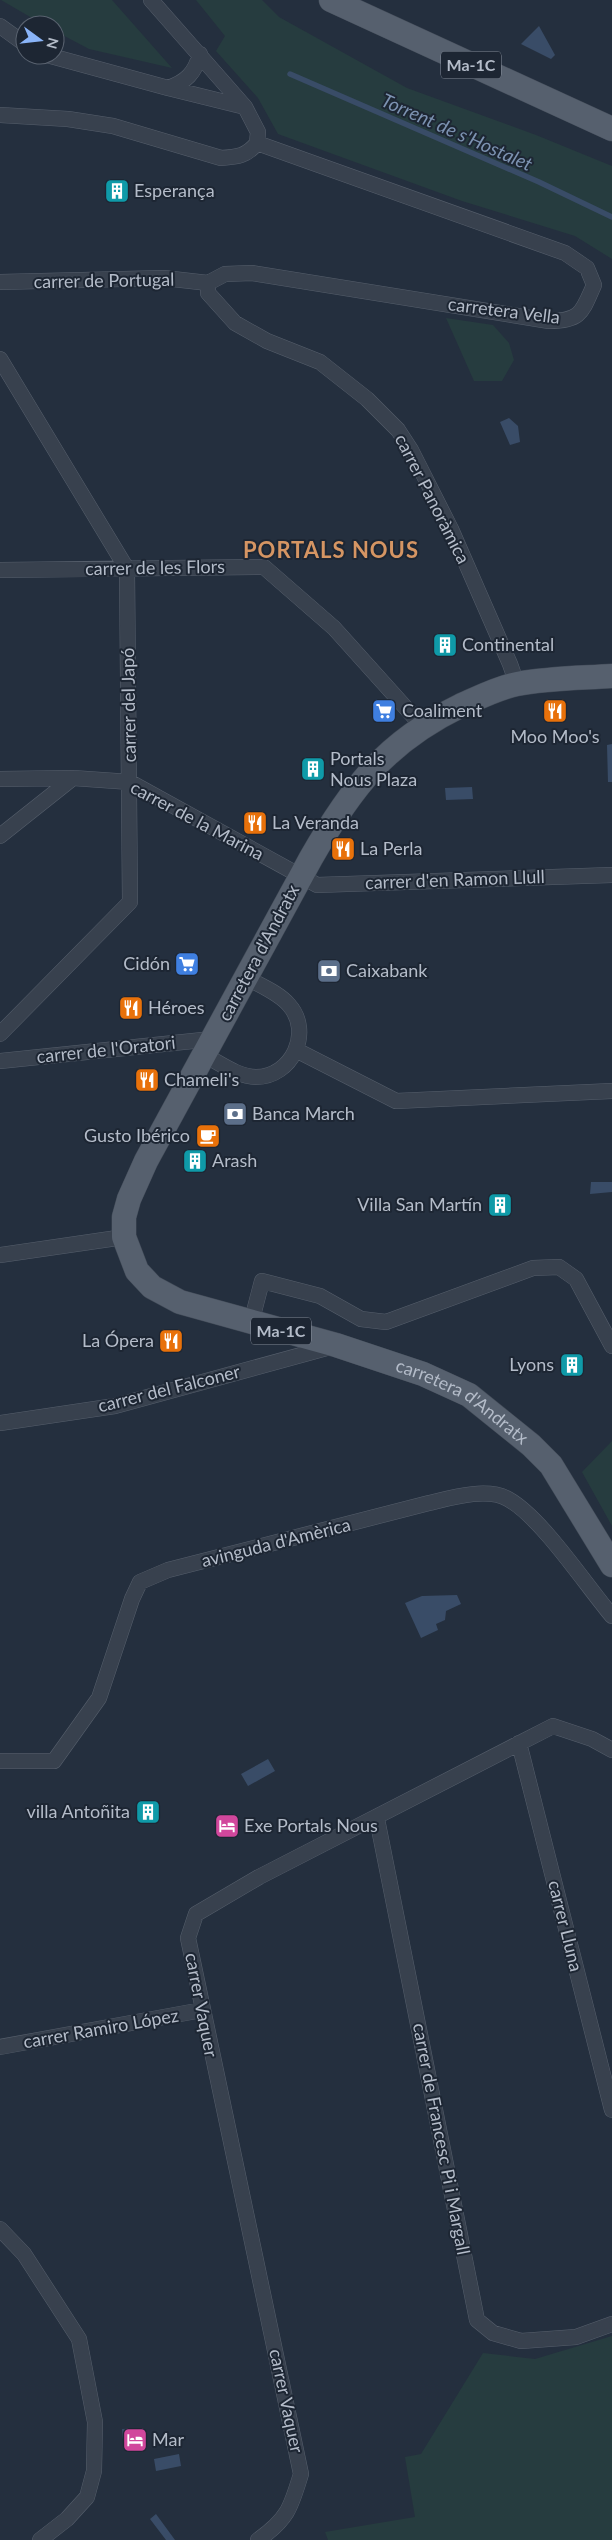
<svg xmlns="http://www.w3.org/2000/svg" width="612" height="2540" font-family="Lato,sans-serif">
<style>
.green{fill:#263c3f}
.water{fill:#394c67}
.lines{fill:none;stroke-linecap:round;stroke-linejoin:round}
.stream{stroke:#394c67;stroke-width:5.5}
.street-casing{stroke:#565f6c;stroke-width:16}
.primary-casing{stroke:#414a57;stroke-width:25}
.street{stroke:#38414e;stroke-width:15}
.primary{stroke:#56606e;stroke-width:24}
.labels{text-anchor:middle;stroke-width:4;stroke-linejoin:round;paint-order:stroke}
.shield{fill:#1d2633;stroke:#878f9c;stroke-width:1}
.shield-label{font-size:16px;font-weight:bold;fill:#b4bcc9}
.poi-label{font-size:18px;fill:#b4bcc9;stroke:#1d2633;text-anchor:start}
.street-label{font-size:18px;fill:#b4bcc9;stroke:#1d2633}
.water-label{font-size:19px;font-style:italic;fill:#7c92b1;stroke:#1d2633}
.district-label{font-size:22px;font-weight:bold;letter-spacing:1px;fill:#d59563;stroke:#1d2633}
</style>
<rect width="100%" height="100%" fill="#242f3e"/>
<!-- green -->
<path class="green" d="M 1,0 L 112,0 L 172,68 L 89,49 L 55,31 L 55,25 L 44,25 Z
M 196,0 L 262,0 L 279,17 L 407,88 L 536,135 L 612,166 L 612,259 L 575,236 L 462,201 L 278,134 L 258,98 L 216,51 L 225,36 Z
M 446,318 L 493,325 L 509,343 L 514,360 L 502,381 L 474,381 Z
M 612,1441 L 612,1526 L 582,1472 Z
M 612,2336 L 612,2540 L 328,2540 L 325,2532 L 415,2517 L 405,2457 L 421,2454 L 483,2353 L 535,2359 Z"/>
<!-- water -->
<path class="water" d="M 539,26 L 555,55 L 551,59 L 521,44 Z
M 509,418 L 518,426 L 520,442 L 510,445 L 500,422 Z
M 612,744 L 612,782 L 608,782 L 607,745 Z
M 472,787 L 473,799 L 446,800 L 445,788 Z
M 591,1182 L 612,1182 L 612,1192 L 590,1194 Z
M 457,1595 L 461,1604 L 446,1611 L 445,1620 L 436,1624 L 438,1630 L 421,1638 L 405,1603 L 422,1596 Z
M 268,1759 L 275,1771 L 248,1786 L 241,1774 Z
M 143,2428 L 144,2448 L 124,2450 L 122,2429 Z
M 179,2454 L 181,2466 L 156,2471 L 154,2459 Z
M 156,2514 L 175,2540 L 166,2540 L 150,2519 Z"/>
<g class="lines">
<!-- stream -->
<path class="stream" d="M 290,74 L 539,182 L 612,217"/>
<defs>
<path id="street" d="M 151,0 L 245,107 L 258,132 L 257,143
M 0,26 L 25,44
M 47,55 L 168,88 C 186,82 195,73 200,54
M 168,88 L 245,107
M 0,115 L 68,119 L 113,126 L 221,158 C 237,157 247,156 257,143
M 0,282 L 164,278 L 208,283
M 208,283 L 225,274 L 252,273 L 549,321 C 581,321 582,312 594,285 L 587,268 L 565,253 L 257,143
M 208,283 L 208,293 L 235,323 L 267,341 L 320,362 L 367,399 L 398,430 L 411,450 L 451,529 L 510,664 L 517,684
M 0,359 L 127,569 L 130,902 L 0,1034
M 0,570 L 264,567 L 334,628 L 423,727
M 0,779 L 73,778 L 130,782 L 317,885 L 612,875
M 0,836 L 73,778
M 296,1050 L 396,1101 L 612,1091
M 204,1055 C 220,1063 238,1077 256,1077 C 292,1077 313,1032 289,1005 C 279,993 261,986 247,978
M 0,1061 L 212,1039
M 0,1255 L 124,1237
M 251,1323 L 262,1281 L 320,1296 L 361,1319 L 386,1322 L 533,1268 L 559,1267 L 576,1279 L 612,1346
M 0,1423 L 115,1406 L 334,1346
M 519,1743 L 612,2110
M 0,1761 L 54,1761 L 99,1698 L 132,1599 L 140,1582 L 168,1570 L 429,1503 C 450,1498 487,1487 508,1499 C 542,1518 585,1584 612,1616
M 377,1819 L 477,2320 L 493,2333 L 521,2341 L 576,2337 L 612,2324
M 0,2047 L 202,2010
M 0,2229 L 24,2254 L 79,2339 L 95,2422 L 94,2471 L 87,2497 L 67,2519 L 40,2540
M 258,2540 C 288,2519 291,2507 301,2474 L 188,1938 L 196,1914 L 259,1877 L 553,1726 L 592,1739 L 612,1750"/>
<g id="primary">
<path d="M 331,0 L 612,129"/>
<path id="s1" d="M 612,676 C 581,678 548,678 517,684 C 497,688 478,698 460,706 C 386,742 351,788 311,858 L 146,1161 L 129,1199 L 124,1217 L 124,1237 L 137,1271 L 152,1287 L 180,1302 L 336,1345 L 423,1374 L 469,1395 L 531,1445 L 551,1465 L 612,1565"/>
</g>
</defs>
<!-- street casing -->
<use href="#street" class="street-casing"/>
<!-- primary casing -->
<use href="#primary" class="primary-casing"/>
<!-- street -->
<use href="#street" class="street"/>
<!-- primary -->
<use href="#primary" class="primary"/>
</g>
<!-- icons -->
<defs>
<symbol id="building-square" viewBox="-11 -11 22 22"><rect x="-9" y="-9" width="18" height="18" rx="4" fill="#0f9aa8" stroke="#1d2633"/><path d="M-4-6H4V6H1V3H-1V6H-4ZM-2.5-4.3h1.7v1.8h-1.7ZM.8-4.3h1.7v1.8H.8ZM-2.5-1h1.7V.8h-1.7ZM.8-1h1.7V.8H.8Z" fill="#fff"/></symbol>
<symbol id="supermarket-square" viewBox="-11 -11 22 22"><rect x="-9" y="-9" width="18" height="18" rx="4" fill="#3f7fe0" stroke="#1d2633"/><path d="M-6-5.5h2.5l.6 2H6L4.5 2H-2.5L-4.4-4H-6ZM-1.5 3.2a1.3 1.3 0 1 0 .1 0ZM3 3.2a1.3 1.3 0 1 0 .1 0Z" fill="#fff"/></symbol>
<symbol id="restaurant-square" viewBox="-11 -11 22 22"><rect x="-9" y="-9" width="18" height="18" rx="4" fill="#e8710a" stroke="#1d2633"/><path d="M-5-6h1v4h1v-4h1v4h1v-4h1v5L-1.5 .5V6h-2V.5L-5-1ZM5-6V6H3V1.5H1.5Q1.5-4 5-6Z" fill="#fff"/></symbol>
<symbol id="bank-square" viewBox="-11 -11 22 22"><rect x="-9" y="-9" width="18" height="18" rx="4" fill="#5c6f8a" stroke="#1d2633"/><path d="M-6-4H6V4H-6ZM0-2.3a2.3 2.3 0 1 0 0 4.6a2.3 2.3 0 1 0 0-4.6Z" fill="#fff"/></symbol>
<symbol id="cafe-square" viewBox="-11 -11 22 22"><rect x="-9" y="-9" width="18" height="18" rx="4" fill="#e8710a" stroke="#1d2633"/><path d="M-5.5-4.5H6V0H3Q3 3.5 0 3.5H-2.5Q-5.5 3.5-5.5 0ZM3-3.2v2h1.7v-2ZM-6 4.5H4V6H-6Z" fill="#fff"/></symbol>
<symbol id="hotel-square" viewBox="-11 -11 22 22"><rect x="-9" y="-9" width="18" height="18" rx="4" fill="#d1479c" stroke="#1d2633"/><path d="M-6-4.5h1.5V1H6V5H4.5V3h-9V5H-6ZM-4 0a1.8 1.8 0 1 1 3.6 0ZM.5 0V-2.5h3Q6-2.5 6 0Z" fill="#fff"/></symbol>
</defs>
<g fill-rule="evenodd">
<use href="#building-square" x="103" y="177" width="28" height="28"/>
<use href="#building-square" x="431" y="631" width="28" height="28"/>
<use href="#supermarket-square" x="370" y="697" width="28" height="28"/>
<use href="#restaurant-square" x="541" y="697" width="28" height="28"/>
<use href="#building-square" x="299" y="755" width="28" height="28"/>
<use href="#restaurant-square" x="241" y="809" width="28" height="28"/>
<use href="#restaurant-square" x="329" y="835" width="28" height="28"/>
<use href="#supermarket-square" x="173" y="950" width="28" height="28"/>
<use href="#bank-square" x="315" y="957" width="28" height="28"/>
<use href="#restaurant-square" x="117" y="994" width="28" height="28"/>
<use href="#restaurant-square" x="133" y="1066" width="28" height="28"/>
<use href="#bank-square" x="221" y="1100" width="28" height="28"/>
<use href="#cafe-square" x="194" y="1122" width="28" height="28"/>
<use href="#building-square" x="181" y="1147" width="28" height="28"/>
<use href="#building-square" x="486" y="1191" width="28" height="28"/>
<use href="#restaurant-square" x="157" y="1327" width="28" height="28"/>
<use href="#building-square" x="558" y="1351" width="28" height="28"/>
<use href="#building-square" x="134" y="1798" width="28" height="28"/>
<use href="#hotel-square" x="213" y="1812" width="28" height="28"/>
<use href="#hotel-square" x="121" y="2426" width="28" height="28"/>
</g>
<g class="labels">
<!-- shield labels -->
<g class="shield">
<rect x="441" y="51.5" width="60" height="27" rx="4"/>
<rect x="251" y="1317.5" width="60" height="27" rx="4"/>
</g>
<g class="shield-label">
<text x="471" y="71">Ma-1C</text>
<text x="281" y="1337">Ma-1C</text>
</g>
<!-- poi labels -->
<g class="poi-label">
<text x="134" y="197">Esperança</text>
<text x="462" y="651">Continental</text>
<text x="402" y="717">Coaliment</text>
<text x="555" y="743" text-anchor="middle">Moo Moo's</text>
<text x="330" y="765">Portals<tspan x="330" dy="21">Nous Plaza</tspan></text>
<text x="272" y="829">La Veranda</text>
<text x="360" y="855">La Perla</text>
<text x="170" y="970" text-anchor="end">Cidón</text>
<text x="346" y="977">Caixabank</text>
<text x="148" y="1014">Héroes</text>
<text x="164" y="1086">Chameli's</text>
<text x="252" y="1120">Banca March</text>
<text x="190" y="1142" text-anchor="end">Gusto Ibérico</text>
<text x="212" y="1167">Arash</text>
<text x="482" y="1211" text-anchor="end">Villa San Martín</text>
<text x="154" y="1347" text-anchor="end">La Ópera</text>
<text x="554" y="1371" text-anchor="end">Lyons</text>
<text x="130" y="1818" text-anchor="end">villa Antoñita</text>
<text x="244" y="1832">Exe Portals Nous</text>
<text x="152" y="2446">Mar</text>
</g>
<!-- street labels -->
<g class="street-label">
<text transform="translate(104 281) rotate(-1)" y="6">carrer de Portugal</text>
<text transform="translate(504 311) rotate(7)" y="6">carretera Vella</text>
<text transform="translate(432 499) rotate(63)" y="6">carrer Panoràmica</text>
<text transform="translate(155 568) rotate(-1)" y="6">carrer de les Flors</text>
<text transform="translate(129 705) rotate(-91)" y="6">carrer del Japó</text>
<text transform="translate(197 821) rotate(28)" y="6">carrer de la Marina</text>
<text transform="translate(455 880) rotate(-2)" y="6">carrer d'en Ramon Llull</text>
<text transform="translate(259 953) rotate(-62)" y="6">carretera d'Andratx</text>
<text transform="translate(106 1050) rotate(-6)" y="6">carrer de l'Oratori</text>
<text transform="translate(169 1389) rotate(-14)" y="6">carrer del Falconer</text>
<text dy="6" stroke="none"><textPath href="#s1" startOffset="1190">carretera d'Andratx</textPath></text>
<text transform="translate(276 1543) rotate(-14)" y="6">avinguda d'Amèrica</text>
<text transform="translate(565 1926) rotate(76)" y="6">carrer Lluna</text>
<text transform="translate(201 2005) rotate(79)" y="6">carrer Vaquer</text>
<text transform="translate(101 2029) rotate(-10)" y="6">carrer Ramiro López</text>
<text transform="translate(441 2139) rotate(79)" y="6">carrer de Francesc Pi i Margall</text>
<text transform="translate(286 2401) rotate(78)" y="6">carrer Vaquer</text>
</g>
<!-- water labels -->
<g class="water-label">
<text transform="translate(457 132) rotate(24)" y="7">Torrent de s'Hostalet</text>
</g>
<!-- district labels -->
<g class="district-label">
<text x="331" y="558">PORTALS NOUS</text>
</g>
</g>
<!-- north arrow -->
<g transform="translate(40 40) rotate(105)"><circle r="24" fill="#1d2633" stroke="#59626f"/>
<path d="M0-4L9 19L0 12L-9 19Z" fill="#8ab4f8"/>
<text y="-8" font-size="14" font-weight="bold" text-anchor="middle" fill="#b4bcc9">N</text>
</g>
</svg>
